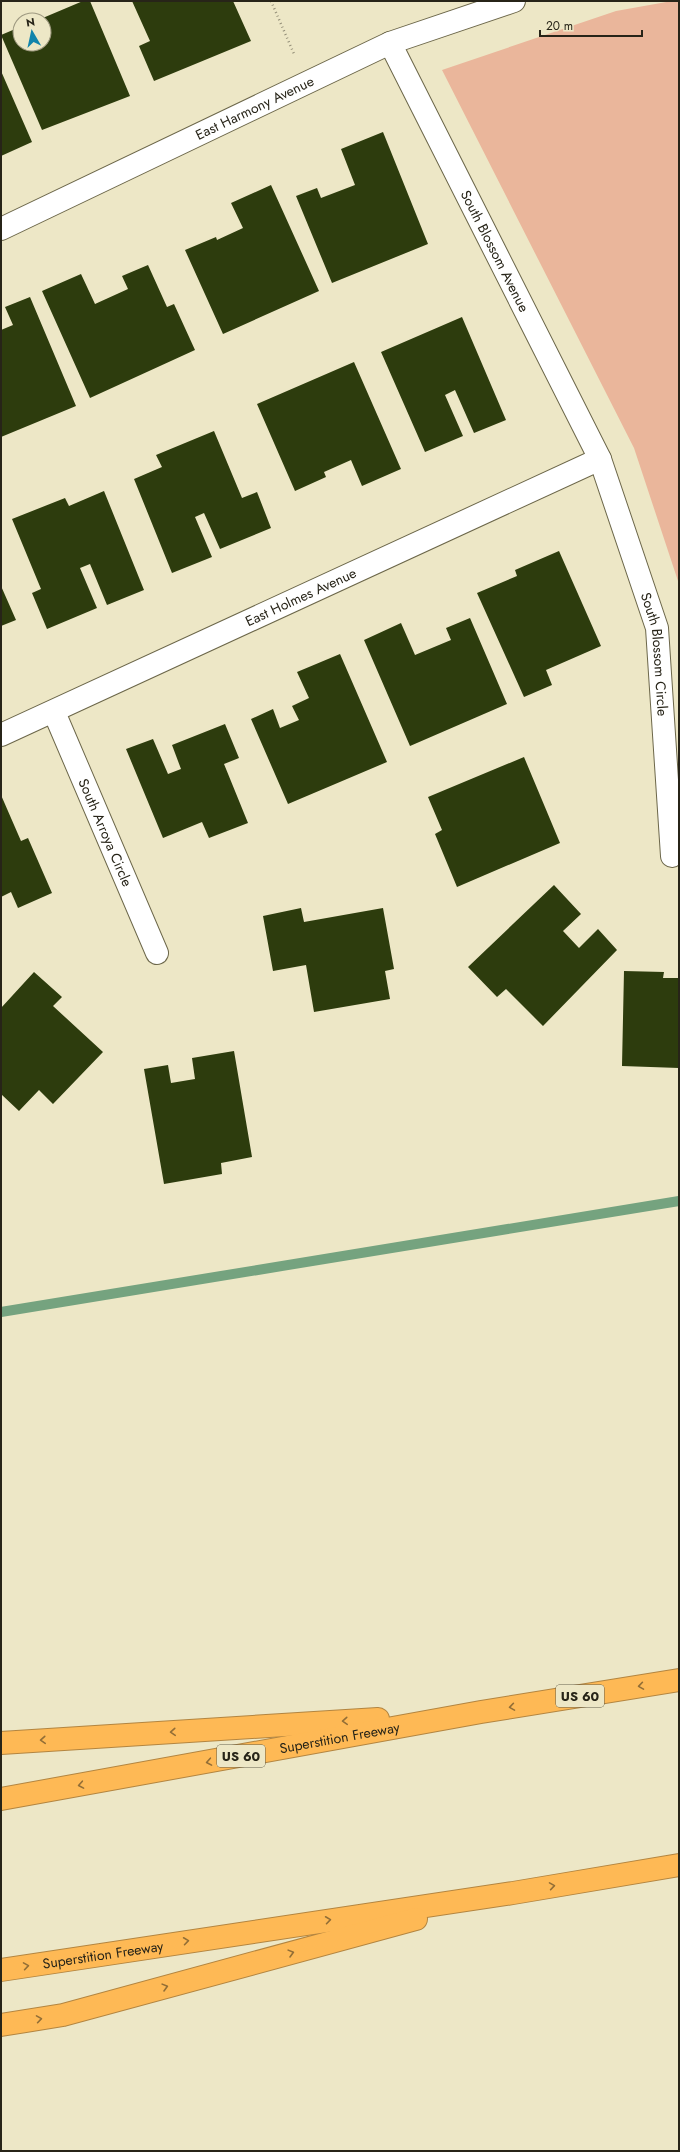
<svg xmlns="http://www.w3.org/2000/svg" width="680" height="2152" font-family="Jost,sans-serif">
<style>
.green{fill:#eab69b}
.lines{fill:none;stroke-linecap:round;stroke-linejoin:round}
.stream{stroke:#75a37f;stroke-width:10}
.building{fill:#2d3c0d}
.minor-casing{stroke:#6c674a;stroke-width:24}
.motorway-casing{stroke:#b38540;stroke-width:24}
.path{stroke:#96917a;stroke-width:2.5;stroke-dasharray:1 3;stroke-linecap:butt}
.minor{stroke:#fff;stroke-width:22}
.motorway{stroke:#feb955;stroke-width:22}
.oneway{stroke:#926e36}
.labels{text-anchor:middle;stroke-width:4;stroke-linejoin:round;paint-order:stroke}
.shield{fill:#ede7c6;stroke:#625e4c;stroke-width:1}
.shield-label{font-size:13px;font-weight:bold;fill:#272418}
.street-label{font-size:14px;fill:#272418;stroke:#ede7c6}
</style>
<rect width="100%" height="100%" fill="#ede7c6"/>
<!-- green -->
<path class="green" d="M 672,1 L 679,1 L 679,584 L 634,448 L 442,70 L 616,11 Z"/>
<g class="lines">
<!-- stream -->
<path class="stream" d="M 1,1312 L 679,1201"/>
</g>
<!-- building -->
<path class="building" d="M 83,1 L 90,1 L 130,96 L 42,130 L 1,35 L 20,27 L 20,44 L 44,44 L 44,20 L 38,20 Z
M 132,1 L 233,1 L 251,41 L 154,81 L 139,46 L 150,41 Z
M 1,71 L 32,142 L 1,156 Z
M 383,132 L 428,244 L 332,283 L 296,196 L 317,188 L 321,198 L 355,185 L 341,149 Z
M 271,185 L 319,291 L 223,334 L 185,250 L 216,237 L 217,240 L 243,228 L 231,203 Z
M 148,265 L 167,307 L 174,304 L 195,350 L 90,398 L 42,291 L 81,274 L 95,304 L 128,289 L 122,276 Z
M 30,297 L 76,406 L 1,437 L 1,330 L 13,325 L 5,307 Z
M 462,317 L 506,420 L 474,433 L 455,390 L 445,395 L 463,436 L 425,452 L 381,352 Z
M 354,362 L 401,469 L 362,486 L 351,460 L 324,472 L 326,477 L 295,491 L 257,404 Z
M 214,431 L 242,498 L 257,492 L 271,528 L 220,549 L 204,513 L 195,517 L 212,557 L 172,573 L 134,479 L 162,467 L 156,455 Z
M 104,491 L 144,590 L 107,605 L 90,564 L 80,568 L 97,608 L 47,629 L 32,593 L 41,589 L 12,519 L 65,498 L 69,506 Z
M 559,551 L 601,646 L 546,670 L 552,685 L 524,697 L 477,593 L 517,576 L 515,570 Z
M 1,586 L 16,620 L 1,626 Z
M 470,618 L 507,704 L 410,746 L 364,640 L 401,623 L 415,655 L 451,640 L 446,628 Z
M 340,654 L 387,762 L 288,804 L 251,719 L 273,709 L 280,728 L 299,720 L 292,706 L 309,698 L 297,672 Z
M 225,724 L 239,758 L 224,764 L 248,823 L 209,838 L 202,822 L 163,838 L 126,749 L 153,739 L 168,774 L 181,769 L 172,745 Z
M 524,757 L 560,843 L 457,887 L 435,834 L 442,830 L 428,797 Z
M 1,795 L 21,841 L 28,838 L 52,893 L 18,908 L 11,892 L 1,897 Z
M 554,885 L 581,914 L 563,931 L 579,948 L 598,929 L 617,950 L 543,1026 L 506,989 L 497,997 L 468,967 Z
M 301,908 L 304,922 L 383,908 L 394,969 L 385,971 L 390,999 L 314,1012 L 306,965 L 273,971 L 263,916 Z
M 624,971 L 664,972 L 663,978 L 679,978 L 679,1068 L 622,1066 Z
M 34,972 L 62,997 L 53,1006 L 103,1052 L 53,1104 L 39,1090 L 19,1111 L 1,1094 L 1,1008 Z
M 234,1051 L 252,1157 L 221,1163 L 222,1174 L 164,1184 L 144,1069 L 168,1065 L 171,1083 L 195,1079 L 192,1058 Z"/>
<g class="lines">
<defs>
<g id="minor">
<path id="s1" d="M 390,43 L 600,459 L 657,628 L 672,856"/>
<path id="s2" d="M 1,229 L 390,43 L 514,1"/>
<path id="s3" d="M 54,712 L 157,953"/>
<path id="s4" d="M 1,735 L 600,459"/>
</g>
<g id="motorway">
<path d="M 1,1743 L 378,1719"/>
<path id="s5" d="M 1,1799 L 481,1712 L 679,1680"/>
<path id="s6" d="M 1,1970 L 513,1893 L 679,1865"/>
<path d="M 1,2025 L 63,2015 L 416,1919"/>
</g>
</defs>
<!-- minor casing -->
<use href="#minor" class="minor-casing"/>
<!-- motorway casing -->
<use href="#motorway" class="motorway-casing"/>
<!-- path -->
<path class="path" d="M 271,1 L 294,54"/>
<!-- minor -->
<use href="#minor" class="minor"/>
<!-- motorway -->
<use href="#motorway" class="motorway"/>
</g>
<!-- one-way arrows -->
<defs><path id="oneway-chevron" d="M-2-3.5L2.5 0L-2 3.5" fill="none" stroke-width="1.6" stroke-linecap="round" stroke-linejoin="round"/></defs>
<g class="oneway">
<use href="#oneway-chevron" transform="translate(641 1686) rotate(171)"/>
<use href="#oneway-chevron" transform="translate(512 1707) rotate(171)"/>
<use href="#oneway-chevron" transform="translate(345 1721) rotate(176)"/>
<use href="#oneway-chevron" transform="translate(173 1732) rotate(176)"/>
<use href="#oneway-chevron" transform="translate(43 1740) rotate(176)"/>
<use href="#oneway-chevron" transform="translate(209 1762) rotate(170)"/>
<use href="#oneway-chevron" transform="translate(81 1785) rotate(170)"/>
<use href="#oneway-chevron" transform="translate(552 1886) rotate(-9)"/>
<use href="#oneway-chevron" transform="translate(328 1920) rotate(-8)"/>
<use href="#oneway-chevron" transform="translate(186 1941) rotate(-8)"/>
<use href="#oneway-chevron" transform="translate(291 1953) rotate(-15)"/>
<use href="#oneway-chevron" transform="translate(26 1966) rotate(-9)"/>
<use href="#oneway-chevron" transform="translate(165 1987) rotate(-15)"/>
<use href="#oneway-chevron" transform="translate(39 2019) rotate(-9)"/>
</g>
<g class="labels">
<!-- shield labels -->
<g class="shield">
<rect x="556" y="1685" width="48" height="22" rx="3"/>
<rect x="217" y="1745" width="48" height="22" rx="3"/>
</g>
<g class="shield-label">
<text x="580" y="1701">US 60</text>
<text x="241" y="1761">US 60</text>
</g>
<!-- street labels -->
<g class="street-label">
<text dy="5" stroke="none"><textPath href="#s2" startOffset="281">East Harmony Avenue</textPath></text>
<text dy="5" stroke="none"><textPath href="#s1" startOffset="233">South Blossom Avenue</textPath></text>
<text dy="5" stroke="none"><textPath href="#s4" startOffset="330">East Holmes Avenue</textPath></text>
<text dy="5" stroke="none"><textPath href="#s1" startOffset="670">South Blossom Circle</textPath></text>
<text dy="5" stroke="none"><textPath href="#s3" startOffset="131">South Arroya Circle</textPath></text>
<text dy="5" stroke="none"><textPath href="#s5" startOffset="344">Superstition Freeway</textPath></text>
<text dy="5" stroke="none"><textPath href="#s6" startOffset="103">Superstition Freeway</textPath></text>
</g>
</g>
<!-- border -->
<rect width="680" height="2152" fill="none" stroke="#272418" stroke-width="4"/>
<!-- north arrow -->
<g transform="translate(32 32) rotate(351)"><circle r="19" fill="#ede7c6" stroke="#9e9980"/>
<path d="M0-3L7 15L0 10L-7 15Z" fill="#1284ab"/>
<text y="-6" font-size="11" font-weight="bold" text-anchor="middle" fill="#272418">N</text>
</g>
<!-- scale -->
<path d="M540 30v6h102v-6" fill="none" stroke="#272418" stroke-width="2"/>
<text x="546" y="30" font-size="12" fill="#272418" stroke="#ede7c6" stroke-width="3" paint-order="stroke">20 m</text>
</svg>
